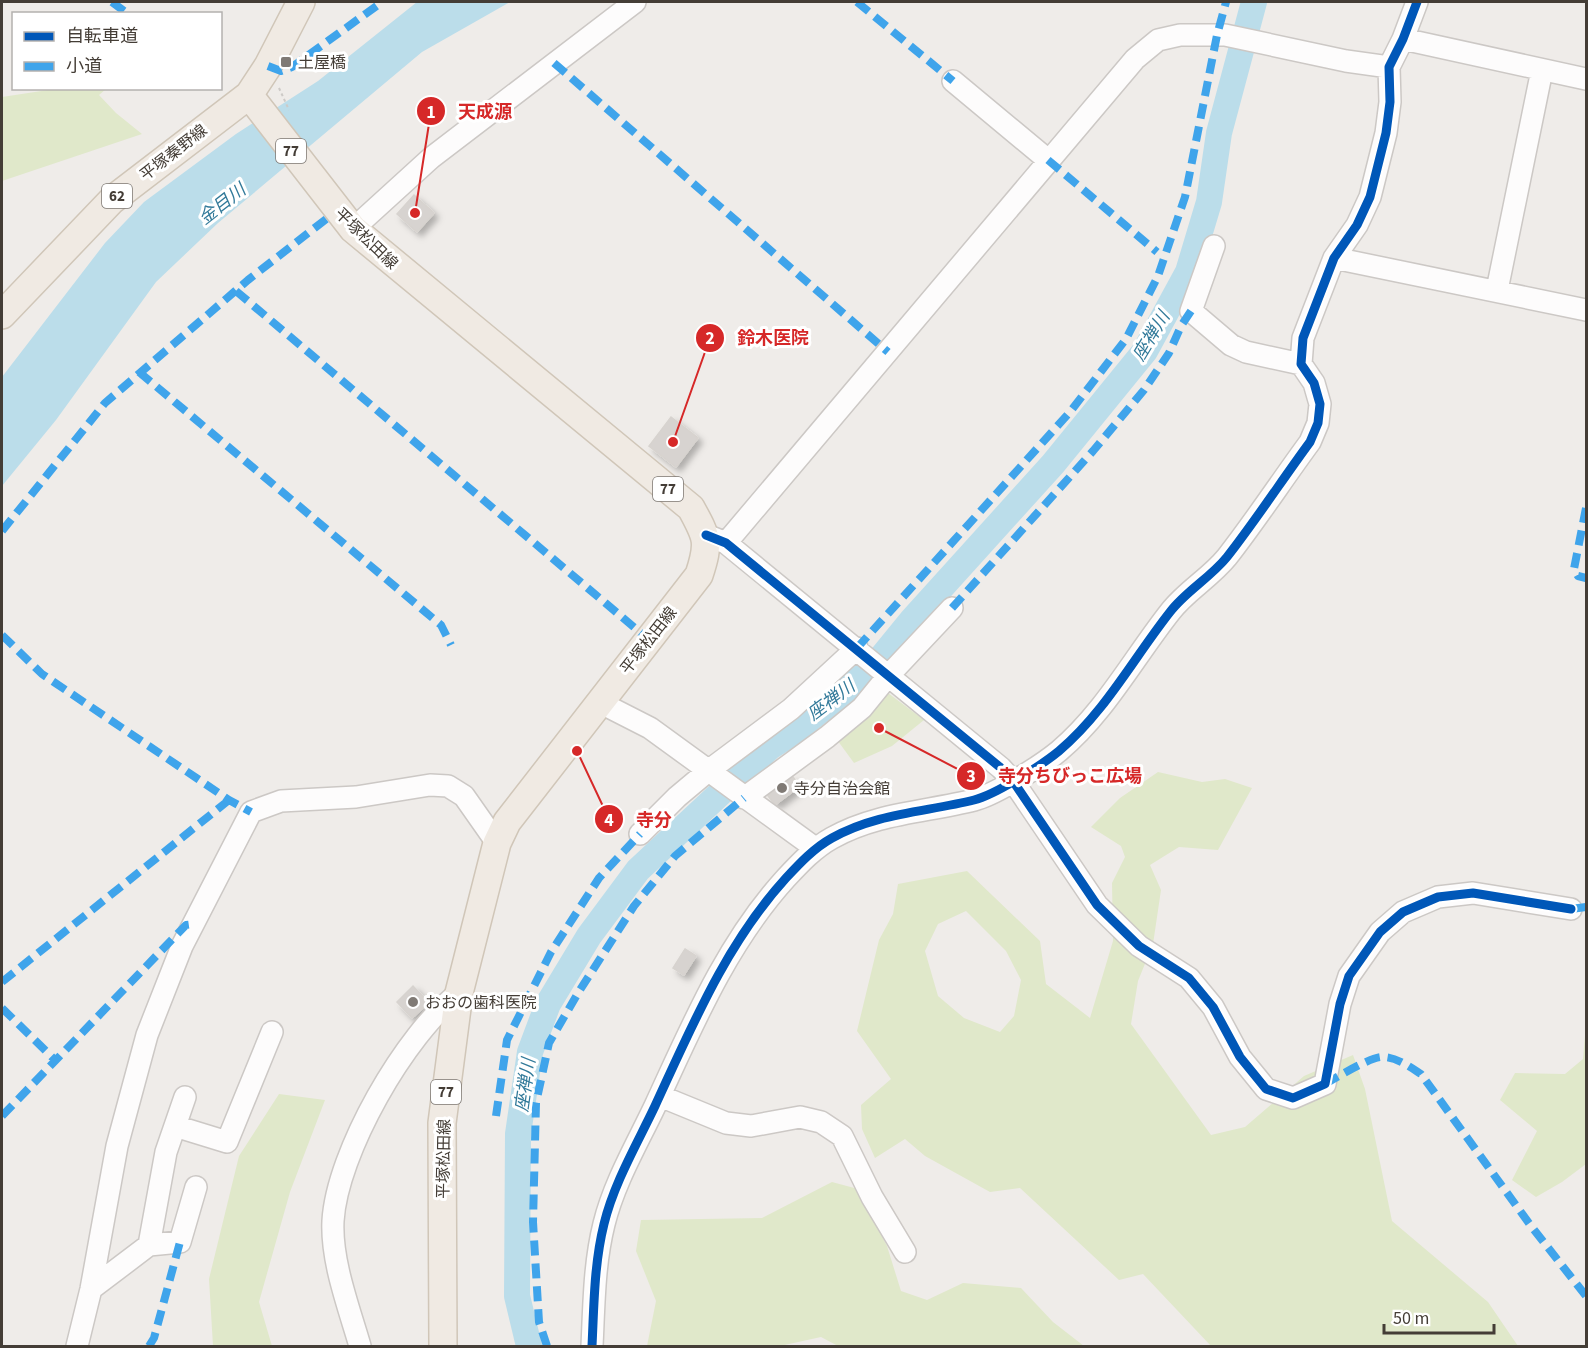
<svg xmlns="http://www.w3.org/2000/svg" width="1588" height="1348" font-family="'Source Sans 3','Noto Sans JP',sans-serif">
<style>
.green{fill:#e0e8ca;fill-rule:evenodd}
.water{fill:#bbddea}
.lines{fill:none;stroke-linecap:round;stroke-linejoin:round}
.river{stroke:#bbddea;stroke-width:26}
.building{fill:#d7d3d0;stroke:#d7d3cf;stroke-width:1.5;filter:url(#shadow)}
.minor-casing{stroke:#ccc8c5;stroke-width:24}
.major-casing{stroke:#d0c6b8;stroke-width:30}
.path{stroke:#cdcac7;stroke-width:2;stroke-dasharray:3 3;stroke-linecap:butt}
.minor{stroke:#fdfcfc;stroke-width:21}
.major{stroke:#f0eae3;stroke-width:27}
.quiet{stroke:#3fa4eb;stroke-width:8;stroke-dasharray:15 8;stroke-linecap:butt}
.cycleway-casing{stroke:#fff;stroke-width:13}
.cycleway{stroke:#0057b8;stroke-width:9}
.poi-dot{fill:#807a75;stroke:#fff;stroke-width:2}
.labels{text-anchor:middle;stroke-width:6;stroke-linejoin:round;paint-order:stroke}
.shield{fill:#fff;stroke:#7c7772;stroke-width:1.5}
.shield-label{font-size:15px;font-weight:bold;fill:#443d36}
.poi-label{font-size:16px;fill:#443d36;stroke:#fff;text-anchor:start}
.street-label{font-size:16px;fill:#443d36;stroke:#fff}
.water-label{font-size:18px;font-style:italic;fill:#327a9a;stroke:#fff}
.leader{fill:none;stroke:#d62828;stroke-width:2}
.callout-dot{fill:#d62828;stroke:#fff;stroke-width:2}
.mark-label{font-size:18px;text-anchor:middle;font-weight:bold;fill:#fff}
.callout-label{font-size:18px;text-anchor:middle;font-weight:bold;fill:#d62828;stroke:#fff;stroke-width:6;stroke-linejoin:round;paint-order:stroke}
</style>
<defs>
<filter id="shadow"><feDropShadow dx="4.5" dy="4.5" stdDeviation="3" flood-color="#0004"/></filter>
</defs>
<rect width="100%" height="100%" fill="#efece9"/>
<!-- green -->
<path class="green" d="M 61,88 L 106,89 L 99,95 L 116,113 L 142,134 L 2,181 L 2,97 Z
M 884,690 L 924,720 L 892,746 L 854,763 L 835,737 Z
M 1158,772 L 1202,782 L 1225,779 L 1252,788 L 1218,850 L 1179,847 L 1150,865 L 1161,890 L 1153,944 L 1138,981 L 1131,1024 L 1211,1135 L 1245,1127 L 1304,1076 L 1353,1055 L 1365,1089 L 1392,1221 L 1488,1302 L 1518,1346 L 1211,1346 L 1143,1274 L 1119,1280 L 1020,1188 L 990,1192 L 925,1156 L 905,1139 L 875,1158 L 862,1129 L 861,1105 L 891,1079 L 857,1031 L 879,940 L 893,914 L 898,884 L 967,871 L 1040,941 L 1046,984 L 1090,1018 L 1113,941 L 1112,883 L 1125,857 L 1121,846 L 1091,827 L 1120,798 ZM 966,911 L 1006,951 L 1021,980 L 1014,1016 L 1000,1032 L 964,1018 L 938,996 L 925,951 L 938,924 Z
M 1586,1024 L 1586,1164 L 1562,1182 L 1536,1197 L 1512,1180 L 1537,1131 L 1500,1100 L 1515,1073 L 1565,1074 L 1583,1059 Z
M 279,1094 L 325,1100 L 290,1192 L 259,1302 L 272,1346 L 213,1346 L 209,1279 L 239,1156 Z
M 832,1182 L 858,1189 L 887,1246 L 901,1291 L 927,1300 L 963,1283 L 1021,1288 L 1053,1322 L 1084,1346 L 838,1346 L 821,1337 L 780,1346 L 647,1346 L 656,1301 L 636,1251 L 641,1220 L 762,1218 Z"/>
<!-- water -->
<path class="water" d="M 417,2 L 510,2 L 422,52 L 218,223 L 156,282 L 56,420 L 2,486 L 2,377 L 105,243 L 144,202 L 236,134 L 318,81 Z"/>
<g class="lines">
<!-- river -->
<path class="river" d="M 529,1346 L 517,1296 L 518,1134 L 530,1052 L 548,1004 L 589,936 L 638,870 L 770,747 L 792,733 L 872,669 L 912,620 L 1053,464 L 1145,351 L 1188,272 L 1209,202 L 1219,133 L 1254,2"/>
</g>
<!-- building -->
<path class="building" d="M 414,195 L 434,213 L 417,232 L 397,214 Z
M 671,417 L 698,438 L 676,467 L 649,446 Z
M 793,777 L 800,786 L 776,804 L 772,801 L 768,796 Z
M 685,949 L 696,956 L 684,975 L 673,968 Z
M 413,986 L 429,1003 L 412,1018 L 397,1002 Z"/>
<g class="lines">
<defs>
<path id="minor" d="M 1403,39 L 1586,79
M 953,81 L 1048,160
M 353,229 L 431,158 L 635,2
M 1214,246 L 1191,311 L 1231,345 L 1246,352 L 1301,364
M 1334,258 L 1586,310
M 1497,290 L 1542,70
M 706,535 L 726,543 L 1001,768 L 1013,781 L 1097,905 L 1139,946 L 1189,978 L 1213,1007 L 1240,1057 L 1266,1089 L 1293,1098 L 1325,1084 L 1340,1004 L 1349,976 L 1380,932 L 1403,912 L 1438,897 L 1473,893 L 1571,909
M 726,543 L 1135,59 L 1158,40 L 1180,35 L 1225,35 L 1346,61 L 1389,67
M 599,702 L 650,728 L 815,848
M 744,798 L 827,737 L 862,708 L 888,676 L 952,608
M 640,834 L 677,797 L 708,771 L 791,709 L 857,648
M 660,1096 L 726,1123 L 751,1126 L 800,1117 L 821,1122 L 842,1136 L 872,1197 L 905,1252
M 175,1126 L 227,1142 L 272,1032
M 149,1245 L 166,1152 L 185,1097
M 91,1289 L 149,1245 L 180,1242 L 196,1187
M 77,1346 L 91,1289 L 117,1146 L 147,1035 L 182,946 L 251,812 L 281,801 L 356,797 L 430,785 L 448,786 L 464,796 L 497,843
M 360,1346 C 349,1308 331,1261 333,1221 C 337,1153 405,1034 459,993
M 592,1346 C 594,1306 594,1264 604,1224 C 614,1183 637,1144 655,1106 C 692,1026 726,944 786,878 C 800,863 814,848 832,838 C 876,813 926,812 974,800 C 995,795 1042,765 1059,751 C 1105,712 1133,659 1170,612 C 1186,591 1210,578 1227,557 C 1256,520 1282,480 1310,442 L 1318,423 L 1320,404 L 1314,383 L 1301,364 L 1303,338 L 1334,258 L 1357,225 L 1370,197 L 1386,133 L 1390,102 L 1389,67 L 1403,39 L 1417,2"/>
<path id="major" d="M 249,95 L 353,229 L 691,508 C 707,537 710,542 699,575 L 507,822 L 497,843 L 459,993 L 442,1123 L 443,1346
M 2,315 L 112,200 L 249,95 L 268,66 L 301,2"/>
</defs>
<!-- minor casing -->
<use href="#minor" class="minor-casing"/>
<!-- major casing -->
<use href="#major" class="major-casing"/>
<!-- path -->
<path class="path" d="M 279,88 L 289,110"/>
<!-- minor -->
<use href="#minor" class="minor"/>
<!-- major -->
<use href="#major" class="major"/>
<!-- quiet -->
<path class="quiet" d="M 112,2 L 128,14
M 857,2 L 953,81
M 554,63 L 888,352
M 268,66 L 281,71 L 292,67 L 382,2
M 1048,160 L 1157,252
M 236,291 L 648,639
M 139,372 L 441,625 L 451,645
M 1586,508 L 1574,569 L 1578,576 L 1586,578
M 2,531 L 105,403 L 248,280 L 330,216
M 952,608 L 1093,451 L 1144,390 L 1169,353 L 1181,326 L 1191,311
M 2,635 L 42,674 L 229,800 L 251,812
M 857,648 L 1070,412 L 1126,339 L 1158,276 L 1185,197 L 1217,35 L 1226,2
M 1571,909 L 1586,907
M 2,982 L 229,800
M 2,1008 L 54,1059
M 1325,1084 C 1337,1077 1369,1058 1381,1057 C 1395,1056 1410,1067 1421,1074 L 1531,1226 L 1586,1296
M 2,1116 L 186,925 L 193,924
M 496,1116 L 507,1040 L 551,952 L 599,878 L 640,834
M 149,1346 L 154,1338 L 180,1242
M 547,1346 L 539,1322 L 533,1222 L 536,1103 L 549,1043 L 578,993 L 634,906 L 675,856 L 744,798"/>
<defs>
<path id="cycleway" d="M 706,535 L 726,543 L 1001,768 L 1013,781 L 1097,905 L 1139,946 L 1189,978 L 1213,1007 L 1240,1057 L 1266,1089 L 1293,1098 L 1325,1084 L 1340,1004 L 1349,976 L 1380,932 L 1403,912 L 1438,897 L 1473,893 L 1571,909
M 592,1346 C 594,1306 594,1264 604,1224 C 614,1183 637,1144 655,1106 C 692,1026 726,944 786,878 C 800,863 814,848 832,838 C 876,813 926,812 974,800 C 995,795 1042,765 1059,751 C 1105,712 1133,659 1170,612 C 1186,591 1210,578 1227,557 C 1256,520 1282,480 1310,442 L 1318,423 L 1320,404 L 1314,383 L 1301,364 L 1303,338 L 1334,258 L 1357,225 L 1370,197 L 1386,133 L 1390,102 L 1389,67 L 1403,39 L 1417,2"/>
</defs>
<!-- cycleway casing -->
<use href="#cycleway" class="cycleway-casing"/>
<!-- cycleway -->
<use href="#cycleway" class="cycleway"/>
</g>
<!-- markers -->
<g class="poi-dot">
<rect x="280" y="56" width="12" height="12" rx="3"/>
<circle cx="782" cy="788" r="6"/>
<circle cx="413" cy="1002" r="6"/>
</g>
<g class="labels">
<!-- shield labels -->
<g class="shield">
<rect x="276" y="139" width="30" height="24" rx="4.5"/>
<rect x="102" y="184" width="30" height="24" rx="4.5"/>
<rect x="653" y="477" width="30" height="24" rx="4.5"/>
<rect x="431" y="1080" width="30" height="24" rx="4.5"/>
</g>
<g class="shield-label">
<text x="291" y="156">77</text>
<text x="117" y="201">62</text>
<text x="668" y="494">77</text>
<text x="446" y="1097">77</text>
</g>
<!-- poi labels -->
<g class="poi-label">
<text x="298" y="68">土屋橋</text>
<text x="794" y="794">寺分自治会館</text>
<text x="425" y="1008">おおの歯科医院</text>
</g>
<!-- street labels -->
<g class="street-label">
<text transform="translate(173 152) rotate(-38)" y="6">平塚秦野線</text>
<text transform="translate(367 238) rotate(44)" y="6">平塚松田線</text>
<text transform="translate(648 640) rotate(-52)" y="6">平塚松田線</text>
<text transform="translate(443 1159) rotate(-89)" y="6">平塚松田線</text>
</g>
<!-- water labels -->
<g class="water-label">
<text transform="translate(222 204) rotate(-38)" y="6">金目川</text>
<text transform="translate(1151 336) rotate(-59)" y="6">座禅川</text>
<text transform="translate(831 700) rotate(-37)" y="6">座禅川</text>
<text transform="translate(525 1085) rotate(-82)" y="6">座禅川</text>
</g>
</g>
<!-- callouts -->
<path class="leader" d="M415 213L431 111M673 442L710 338M879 728L971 776M577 751L609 819"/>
<g class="callout-dot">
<circle cx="415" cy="213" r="6"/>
<circle cx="673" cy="442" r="6"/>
<circle cx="879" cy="728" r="6"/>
<circle cx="577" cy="751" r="6"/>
<circle cx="431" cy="111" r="15"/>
<circle cx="710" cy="338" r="15"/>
<circle cx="971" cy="776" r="15"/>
<circle cx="609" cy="819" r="15"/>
</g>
<g class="mark-label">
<text x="431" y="118">1</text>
<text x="710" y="344">2</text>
<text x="971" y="782">3</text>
<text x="609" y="826">4</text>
</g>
<g class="callout-label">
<text x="485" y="118">天成源</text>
<text x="773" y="344">鈴木医院</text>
<text x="1070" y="782">寺分ちびっこ広場</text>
<text x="654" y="826">寺分</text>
</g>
<!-- border -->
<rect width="1588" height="1348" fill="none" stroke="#443d36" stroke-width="6"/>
<!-- legend -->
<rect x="12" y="12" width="210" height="78" fill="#ffffff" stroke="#b4b1af" stroke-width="1.5"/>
<rect x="24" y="32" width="30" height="9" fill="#0057b8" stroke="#b4b1af" stroke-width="1.5"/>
<text x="66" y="42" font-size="18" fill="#443d36">自転車道</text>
<rect x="24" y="62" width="30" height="9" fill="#3fa4eb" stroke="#b4b1af" stroke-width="1.5"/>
<text x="66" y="72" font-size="18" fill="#443d36">小道</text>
<!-- scale -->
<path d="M1384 1324v9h110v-9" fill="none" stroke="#443d36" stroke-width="3"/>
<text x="1393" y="1324" font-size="18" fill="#443d36" stroke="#ffffff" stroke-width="4.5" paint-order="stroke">50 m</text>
</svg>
